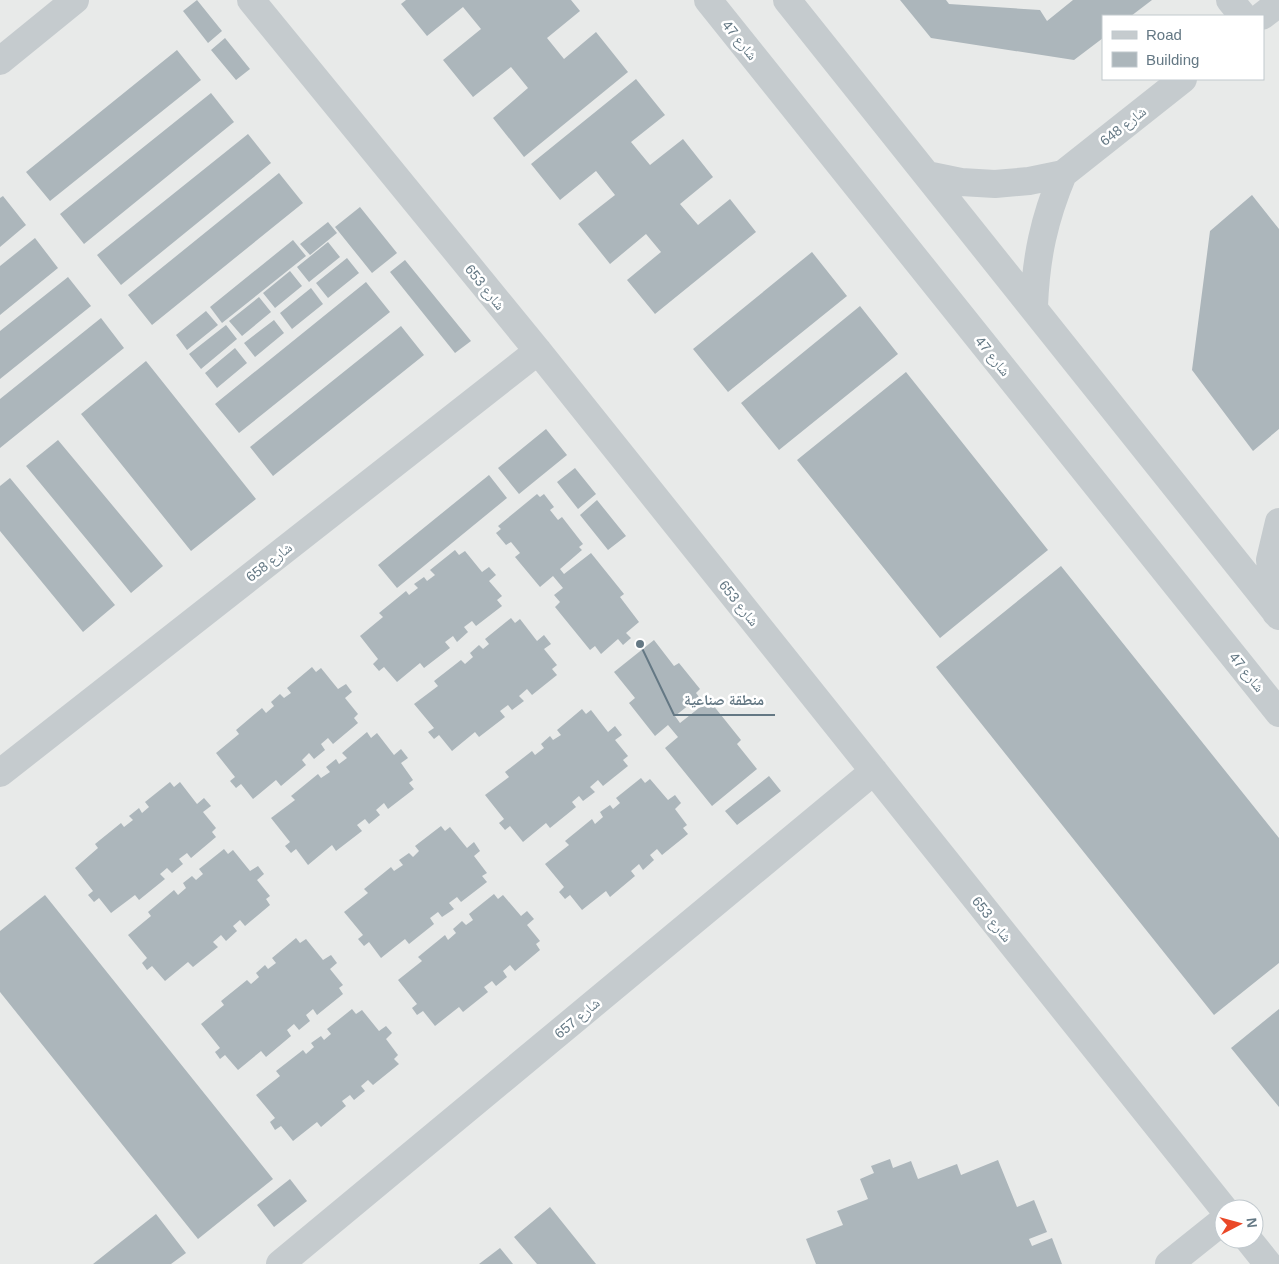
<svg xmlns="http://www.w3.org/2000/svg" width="1279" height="1264" font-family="Helvetica,'Noto Naskh Arabic',sans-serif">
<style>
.built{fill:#e8eae9;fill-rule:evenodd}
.building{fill:#acb6bb}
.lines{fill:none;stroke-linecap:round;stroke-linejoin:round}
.street{stroke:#c5cbce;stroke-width:28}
.labels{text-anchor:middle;stroke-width:5;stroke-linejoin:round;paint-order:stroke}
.street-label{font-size:14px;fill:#647884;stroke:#fff}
.leader{fill:none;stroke:#647884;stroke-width:2}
.callout-dot{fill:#647884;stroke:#fff;stroke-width:2}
.callout-label{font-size:15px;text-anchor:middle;font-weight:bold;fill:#647884;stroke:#fff;stroke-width:5;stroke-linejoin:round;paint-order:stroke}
</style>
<rect width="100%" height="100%" fill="#fafaf8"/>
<!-- built -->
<path class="built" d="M 0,0 L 1279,0 L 1279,1264 L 0,1264 ZM 1103,16 L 1263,16 L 1263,79 L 1103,79 ZM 1224,1209 L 1254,1209 L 1254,1239 L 1224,1239 Z"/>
<!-- building -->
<path class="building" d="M 197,0 L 222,31 L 208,43 L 183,11 Z
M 406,0 L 571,0 L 580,11 L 547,38 L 564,59 L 596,32 L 628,72 L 524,157 L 493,118 L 528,88 L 511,67 L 473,97 L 443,60 L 481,29 L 463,7 L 427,36 L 401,4 Z
M 900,0 L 946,0 L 949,4 L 1040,10 L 1047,21 L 1073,0 L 1152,0 L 1131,16 L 1103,16 L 1103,38 L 1074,60 L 931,38 Z
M 225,38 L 250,69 L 236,80 L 211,50 Z
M 177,50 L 201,80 L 50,201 L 26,172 Z
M 636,79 L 665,115 L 631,142 L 650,165 L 683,139 L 713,177 L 680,204 L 698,225 L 730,199 L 756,232 L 655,314 L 627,280 L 661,252 L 646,234 L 610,264 L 578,224 L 615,195 L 596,171 L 560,200 L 531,164 Z
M 211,93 L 234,122 L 84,244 L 60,214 Z
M 248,134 L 271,163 L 121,285 L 97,255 Z
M 279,173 L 303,203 L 152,325 L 128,295 Z
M 1252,195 L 1279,229 L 1279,429 L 1253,451 L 1192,370 L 1210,231 Z
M 3,196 L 26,225 L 0,247 L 0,198 Z
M 360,207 L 397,253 L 372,273 L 335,227 Z
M 328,222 L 337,233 L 310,255 L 300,244 Z
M 35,238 L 58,268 L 0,315 L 0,266 Z
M 293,240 L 306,256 L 222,323 L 210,307 Z
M 328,242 L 340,257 L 309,282 L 297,267 Z
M 812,252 L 847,296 L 728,392 L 693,349 Z
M 347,258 L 359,273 L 328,298 L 316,283 Z
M 405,260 L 471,341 L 455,353 L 390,272 Z
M 290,271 L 302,286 L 275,308 L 263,293 Z
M 68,277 L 91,306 L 0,379 L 0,331 Z
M 366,282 L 390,312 L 239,433 L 215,404 Z
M 311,288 L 323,304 L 292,329 L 280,313 Z
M 259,297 L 271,312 L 242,336 L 229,321 Z
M 860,306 L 898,354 L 779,450 L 741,403 Z
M 206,311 L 218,325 L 187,350 L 176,335 Z
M 101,318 L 124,348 L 0,448 L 0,399 Z
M 274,320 L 284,333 L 255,357 L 244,343 Z
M 226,325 L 237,339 L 201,369 L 189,354 Z
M 401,326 L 424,355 L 273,476 L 250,447 Z
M 235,348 L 247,363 L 217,388 L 205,373 Z
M 146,361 L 256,499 L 191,551 L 81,414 Z
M 906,372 L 1048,550 L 940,638 L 797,460 Z
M 546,429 L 567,455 L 519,494 L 498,468 Z
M 58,440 L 163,566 L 131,593 L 26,466 Z
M 575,468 L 596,494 L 578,509 L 557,482 Z
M 489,475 L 507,498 L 397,588 L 378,565 Z
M 10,478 L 115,605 L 83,632 L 0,531 L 0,486 Z
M 537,494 L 540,497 L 544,494 L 554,507 L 550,510 L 558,520 L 562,517 L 583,544 L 579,547 L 582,550 L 560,569 L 564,574 L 591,553 L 624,594 L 620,597 L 639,622 L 626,633 L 631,638 L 623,645 L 618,639 L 601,654 L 595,646 L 590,650 L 555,607 L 560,602 L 554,595 L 563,588 L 553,576 L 540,587 L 515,557 L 520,553 L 511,542 L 506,545 L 496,533 L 501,529 L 498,526 Z
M 597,500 L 626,536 L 608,550 L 580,515 Z
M 455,550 L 459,555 L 465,551 L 482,572 L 489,567 L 496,575 L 489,581 L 502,596 L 497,600 L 502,606 L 476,626 L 472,621 L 464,627 L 468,632 L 457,642 L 453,636 L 445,642 L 450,648 L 424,668 L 420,663 L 397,682 L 384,667 L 379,671 L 373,664 L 378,659 L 360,636 L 383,617 L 379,613 L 406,591 L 409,595 L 418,588 L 414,584 L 424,577 L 427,581 L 435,575 L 430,570 Z
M 1061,566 L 1279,838 L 1279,963 L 1214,1015 L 936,667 Z
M 511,618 L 515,623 L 520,619 L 537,641 L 544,635 L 551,644 L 544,649 L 557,665 L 552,669 L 557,675 L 532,695 L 527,689 L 519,696 L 524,701 L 512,710 L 508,705 L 500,711 L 505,717 L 479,737 L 475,732 L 452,751 L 439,735 L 434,739 L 428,732 L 434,728 L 414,704 L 438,686 L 434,681 L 461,660 L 465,664 L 473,657 L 470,653 L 479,645 L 483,649 L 489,644 L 485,639 Z
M 654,640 L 674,666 L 679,663 L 700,689 L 696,693 L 699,697 L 675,716 L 680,723 L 709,700 L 741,740 L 737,744 L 757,769 L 712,806 L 665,748 L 678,737 L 668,725 L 655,736 L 629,703 L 635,698 L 614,672 Z
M 312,667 L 316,672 L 321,668 L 338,689 L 346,684 L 352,692 L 345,698 L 358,714 L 354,718 L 358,723 L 333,744 L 328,738 L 321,744 L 325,750 L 314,759 L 309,753 L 302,760 L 306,765 L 281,786 L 276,780 L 253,799 L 241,784 L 236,788 L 230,781 L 235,777 L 216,753 L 239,734 L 236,730 L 262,708 L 266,713 L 274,706 L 271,702 L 280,694 L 284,698 L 291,693 L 287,688 Z
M 582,709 L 586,714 L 591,710 L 608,732 L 615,726 L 622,735 L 615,740 L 628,756 L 623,760 L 628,766 L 603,786 L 598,780 L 590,787 L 595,792 L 583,801 L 579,796 L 572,802 L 576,807 L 550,828 L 546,823 L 523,842 L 510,826 L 505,830 L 499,823 L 504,819 L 485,795 L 509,777 L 505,772 L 532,751 L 535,755 L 544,748 L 541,744 L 550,736 L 553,740 L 561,735 L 557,730 Z
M 367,732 L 371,738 L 377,733 L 394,755 L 401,749 L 408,758 L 401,763 L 413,780 L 409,783 L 414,789 L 388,809 L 384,803 L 376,810 L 380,815 L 369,824 L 365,819 L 357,825 L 362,831 L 336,851 L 332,845 L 308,865 L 296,849 L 291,853 L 285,846 L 290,842 L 271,818 L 295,800 L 291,796 L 318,774 L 321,778 L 330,772 L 326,767 L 336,759 L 339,764 L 347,758 L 342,753 Z
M 769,776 L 781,791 L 737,825 L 725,811 Z
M 641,778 L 645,783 L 650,779 L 668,800 L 675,795 L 681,803 L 675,809 L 687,825 L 683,828 L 688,834 L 662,855 L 657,849 L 650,855 L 654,860 L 643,870 L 639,864 L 631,871 L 635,876 L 610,897 L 606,891 L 582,910 L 570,895 L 565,899 L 559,892 L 564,887 L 545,864 L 569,845 L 565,841 L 592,819 L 595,824 L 603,817 L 600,812 L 610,805 L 613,809 L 620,803 L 616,798 Z
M 170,782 L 174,787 L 180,782 L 197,804 L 204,798 L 211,806 L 203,812 L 216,828 L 212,832 L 216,837 L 191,858 L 187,853 L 179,859 L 183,864 L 172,873 L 167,868 L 160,874 L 165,879 L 139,900 L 135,895 L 111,913 L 99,898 L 94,902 L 88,895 L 93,891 L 75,868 L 98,848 L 95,844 L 121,823 L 124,827 L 133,820 L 129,816 L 139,808 L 142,813 L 149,807 L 145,802 Z
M 441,826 L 445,831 L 450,827 L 467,848 L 474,842 L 480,851 L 474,856 L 487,873 L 482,876 L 487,882 L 461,902 L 457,897 L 449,903 L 454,909 L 442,917 L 438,912 L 430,918 L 434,924 L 409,944 L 405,939 L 381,958 L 369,942 L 364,946 L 358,939 L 363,935 L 344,912 L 368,893 L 364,889 L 391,867 L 394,871 L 403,865 L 399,860 L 409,853 L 413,857 L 419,851 L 415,846 Z
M 224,849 L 228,854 L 233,850 L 250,871 L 258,866 L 264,874 L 257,880 L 270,896 L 266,899 L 270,905 L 245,926 L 240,920 L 233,926 L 237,931 L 226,941 L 221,935 L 213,942 L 218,947 L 193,967 L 188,962 L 165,981 L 152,966 L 147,970 L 142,963 L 147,958 L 128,935 L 151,916 L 148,912 L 174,890 L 178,895 L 186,888 L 183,883 L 192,876 L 196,880 L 203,874 L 199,869 Z
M 494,894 L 498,899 L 503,895 L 521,916 L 527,911 L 534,919 L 527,925 L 540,941 L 536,944 L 540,950 L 515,971 L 510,965 L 503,971 L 507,977 L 496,986 L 492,981 L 484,987 L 488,992 L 463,1012 L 459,1007 L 435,1026 L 423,1011 L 417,1015 L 412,1008 L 417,1004 L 398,980 L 422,961 L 418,957 L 445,935 L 448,940 L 456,933 L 453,929 L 462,921 L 466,925 L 473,920 L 469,914 Z
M 45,895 L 273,1179 L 198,1239 L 0,992 L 0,931 Z
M 296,938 L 300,943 L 306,939 L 323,960 L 331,955 L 337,963 L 330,969 L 343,985 L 339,988 L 343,994 L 317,1015 L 313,1009 L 306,1015 L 310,1021 L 299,1030 L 294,1024 L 287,1030 L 291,1036 L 266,1057 L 261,1051 L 238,1070 L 225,1055 L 220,1059 L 215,1052 L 220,1048 L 201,1024 L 224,1005 L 221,1001 L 247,980 L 251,984 L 259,977 L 256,973 L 265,965 L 268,969 L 276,963 L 272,958 Z
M 352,1009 L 356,1014 L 362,1010 L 379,1031 L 386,1026 L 392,1033 L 386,1039 L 398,1055 L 394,1059 L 399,1064 L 373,1085 L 368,1080 L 361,1086 L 365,1091 L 354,1100 L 350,1095 L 342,1101 L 346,1106 L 321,1127 L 317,1122 L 293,1141 L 281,1126 L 275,1130 L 270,1122 L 275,1118 L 256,1095 L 280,1076 L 276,1071 L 303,1050 L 306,1054 L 314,1047 L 311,1043 L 321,1036 L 324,1040 L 331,1034 L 327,1029 Z
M 1279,1009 L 1279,1107 L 1231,1048 Z
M 890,1159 L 893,1168 L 911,1161 L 918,1179 L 957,1164 L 961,1175 L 998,1160 L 1017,1207 L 1034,1200 L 1047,1232 L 1029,1239 L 1032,1246 L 1052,1238 L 1062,1264 L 816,1264 L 806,1239 L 843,1225 L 837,1211 L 868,1199 L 860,1179 L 874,1173 L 871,1166 Z
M 290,1179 L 307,1201 L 274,1227 L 257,1205 Z
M 550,1207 L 596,1264 L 537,1264 L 514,1237 Z
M 156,1214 L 186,1253 L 171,1264 L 93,1264 Z
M 500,1248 L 513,1264 L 479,1264 Z"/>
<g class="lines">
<!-- street -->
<path class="street" d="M 251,0 L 538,351 L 1224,1209
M 708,0 L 1279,713
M 787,0 L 1279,616
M 1230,0 L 1243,16
M 1262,16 L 1279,3
M 0,61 L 75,0
M 927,175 L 961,182 L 995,184 L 1029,181 L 1063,174 L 1183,79
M 1034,306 C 1036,257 1044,219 1063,174
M 1276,613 L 1270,560 L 1279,522
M 0,773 L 538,351
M 1248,1239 L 1268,1264
M 280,1264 L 874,771
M 1169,1264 L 1224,1220"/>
</g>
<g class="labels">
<!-- street labels -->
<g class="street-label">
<text transform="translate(740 40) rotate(51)" y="5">شارع 47</text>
<text transform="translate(1123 126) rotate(-38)" y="5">شارع 648</text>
<text transform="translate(485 287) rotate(51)" y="5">شارع 653</text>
<text transform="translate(993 356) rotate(51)" y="5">شارع 47</text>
<text transform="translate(269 562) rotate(-38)" y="5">شارع 658</text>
<text transform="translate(739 603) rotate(51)" y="5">شارع 653</text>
<text transform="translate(1247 672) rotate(51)" y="5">شارع 47</text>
<text transform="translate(992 919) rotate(51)" y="5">شارع 653</text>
<text transform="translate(577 1018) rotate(-40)" y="5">شارع 657</text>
</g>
</g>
<!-- callouts -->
<path class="leader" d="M640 644L674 715H775"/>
<circle class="callout-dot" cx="640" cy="644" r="5"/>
<g class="callout-label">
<text x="724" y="705">منطقة صناعية</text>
</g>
<!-- legend -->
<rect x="1102" y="15" width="162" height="65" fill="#ffffff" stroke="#c1c9ce"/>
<rect x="1112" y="31" width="25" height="8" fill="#c5cbce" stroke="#c1c9ce"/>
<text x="1146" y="40" font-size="15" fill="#647884">Road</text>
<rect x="1112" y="52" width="25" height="15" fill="#acb6bb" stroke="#c1c9ce"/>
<text x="1146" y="65" font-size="15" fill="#647884">Building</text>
<!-- north arrow -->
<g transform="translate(1239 1224) rotate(84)"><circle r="24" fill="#ffffff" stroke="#c1c9ce"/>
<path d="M0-4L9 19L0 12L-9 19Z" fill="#ea4828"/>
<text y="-8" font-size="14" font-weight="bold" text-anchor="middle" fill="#647884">N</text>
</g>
</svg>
